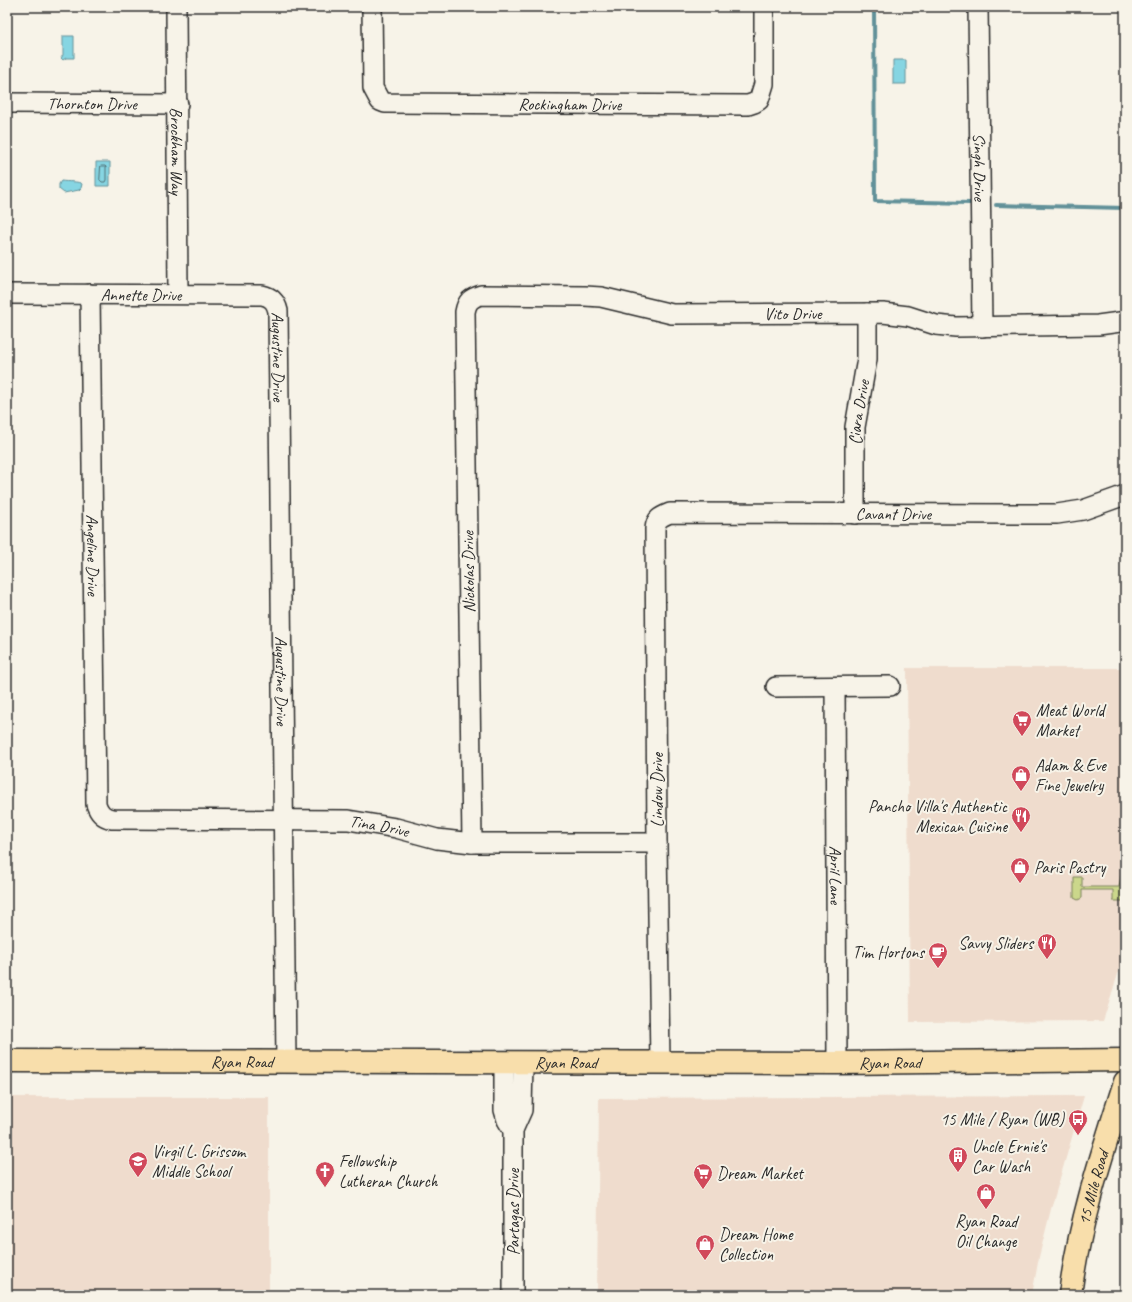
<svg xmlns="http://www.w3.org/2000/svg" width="1132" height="1302" font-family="Caveat,sans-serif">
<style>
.built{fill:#efdccd}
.green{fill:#cbd78b;stroke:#7b815b}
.water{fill:#86d5e2;stroke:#629199}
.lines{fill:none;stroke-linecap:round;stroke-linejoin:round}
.shore{stroke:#4f6f74;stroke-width:1}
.stream{stroke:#629199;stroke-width:4}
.minor-casing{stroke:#2b2b2b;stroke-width:22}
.major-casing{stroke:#2b2b2b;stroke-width:25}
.minor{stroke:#f7f3e8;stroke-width:19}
.major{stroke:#f8deab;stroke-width:22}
.labels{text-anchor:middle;stroke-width:4;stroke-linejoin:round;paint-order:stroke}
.street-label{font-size:17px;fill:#2b2b2b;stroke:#f7f3e8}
.poi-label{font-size:17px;fill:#2b2b2b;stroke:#f7f3e8;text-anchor:start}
</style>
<rect width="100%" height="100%" fill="#f7f3e8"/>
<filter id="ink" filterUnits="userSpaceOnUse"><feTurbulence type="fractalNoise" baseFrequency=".025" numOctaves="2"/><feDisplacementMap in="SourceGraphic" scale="8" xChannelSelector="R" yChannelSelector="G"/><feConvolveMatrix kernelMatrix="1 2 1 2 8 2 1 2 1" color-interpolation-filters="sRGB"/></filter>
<g filter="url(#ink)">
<!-- built -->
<path class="built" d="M 907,668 L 1125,668 L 1125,952 L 1103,1021 L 910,1022 Z
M 1084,1096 L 1051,1209 L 1039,1257 L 1032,1295 L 597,1295 L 599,1098 Z
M 7,1097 L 269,1097 L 269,1295 L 7,1295 Z"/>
<!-- green -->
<path class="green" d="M 1121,876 L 1125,876 L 1125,901 L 1113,901 L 1113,890 L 1082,890 L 1082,898 L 1078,900 L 1074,898 L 1074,877 L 1082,877 L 1082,887 L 1119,887 Z"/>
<!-- water -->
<path class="water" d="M 63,36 L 74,36 L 74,58 L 66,58 L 63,60 L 61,58 L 63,55 Z
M 893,60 L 906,60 L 906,84 L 893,84 Z
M 96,162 L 110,162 L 110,186 L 96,186 Z
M 61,181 C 67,182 79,181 82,184 L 81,188 L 79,190 L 64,193 L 59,189 L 59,184 Z"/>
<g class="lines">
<!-- shore -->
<path class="shore" d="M 101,166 L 105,166 L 106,167 L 106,180 L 105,182 L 102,182 L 100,180 Z"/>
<!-- stream -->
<path class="stream" d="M 874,7 L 875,201 L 970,203
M 996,205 L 1125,208"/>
<defs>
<g id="minor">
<path id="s1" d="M 176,7 L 178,294"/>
<path id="s2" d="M 372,7 L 373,88 L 380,101 L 385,103 L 748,105 L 754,103 L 759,100 L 764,84 L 764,7"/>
<path id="s3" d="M 978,7 L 982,327"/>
<path id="s4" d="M 7,103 L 178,104"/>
<path id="s5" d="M 7,294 L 262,295 C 272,297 276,302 278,311 L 286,1062"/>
<path id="s6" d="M 90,294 L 96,804 C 99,813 103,817 112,819 L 348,820 L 396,828 L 437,839 L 472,843 L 657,843"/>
<path id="s7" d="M 855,514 L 855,427 L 867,359 L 867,313"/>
<path d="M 776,687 L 890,686"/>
<path id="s8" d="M 835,687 L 837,1063"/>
<path id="s9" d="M 472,843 L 465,312 C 467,301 471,298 481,295 L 585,296 L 601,297 L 672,314 L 883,313 L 908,316 L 936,325 L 956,327 L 1098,325 L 1120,322 L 1125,322"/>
<path d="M 504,1062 L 504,1110 L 507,1120 L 513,1130"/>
<path id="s10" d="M 660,1063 L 657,843 L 655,529 C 656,519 660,517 670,513 L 1057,514 L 1083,510 L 1125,495"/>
<path d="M 513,1295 L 513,1130 L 522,1110 L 523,1062"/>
</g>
<g id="major">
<path id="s11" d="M 7,1061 L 837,1063 L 1125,1060"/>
<path id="s12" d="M 1070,1295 C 1079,1222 1103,1151 1125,1082"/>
</g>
</defs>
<!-- minor casing -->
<use href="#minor" class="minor-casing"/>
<!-- major casing -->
<use href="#major" class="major-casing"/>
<!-- minor -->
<use href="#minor" class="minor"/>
<!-- major -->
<use href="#major" class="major"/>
</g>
</g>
<!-- icons -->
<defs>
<symbol id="supermarket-pin" viewBox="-11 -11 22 30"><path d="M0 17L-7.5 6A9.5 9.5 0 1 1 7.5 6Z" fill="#d1495b" stroke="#f7f3e8"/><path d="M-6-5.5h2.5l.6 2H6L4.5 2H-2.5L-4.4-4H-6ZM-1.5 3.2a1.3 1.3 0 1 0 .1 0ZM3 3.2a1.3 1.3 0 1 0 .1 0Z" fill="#fff"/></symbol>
<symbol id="shop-pin" viewBox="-11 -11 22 30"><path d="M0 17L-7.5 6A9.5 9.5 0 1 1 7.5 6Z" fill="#d1495b" stroke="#f7f3e8"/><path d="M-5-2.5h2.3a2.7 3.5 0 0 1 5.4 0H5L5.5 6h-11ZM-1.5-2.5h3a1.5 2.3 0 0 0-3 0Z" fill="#fff"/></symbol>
<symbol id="restaurant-pin" viewBox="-11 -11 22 30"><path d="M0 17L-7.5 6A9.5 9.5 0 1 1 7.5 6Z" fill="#d1495b" stroke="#f7f3e8"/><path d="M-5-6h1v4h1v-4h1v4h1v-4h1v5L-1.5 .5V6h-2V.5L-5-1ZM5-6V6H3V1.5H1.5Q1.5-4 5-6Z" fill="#fff"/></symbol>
<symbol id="cafe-pin" viewBox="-11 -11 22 30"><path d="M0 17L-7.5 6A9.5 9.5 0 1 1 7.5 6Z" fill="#d1495b" stroke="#f7f3e8"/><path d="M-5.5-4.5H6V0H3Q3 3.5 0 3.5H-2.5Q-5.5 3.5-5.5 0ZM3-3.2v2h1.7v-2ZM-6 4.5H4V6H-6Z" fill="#fff"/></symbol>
<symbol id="bus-pin" viewBox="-11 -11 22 30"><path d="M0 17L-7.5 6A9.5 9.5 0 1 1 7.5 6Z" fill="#d1495b" stroke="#f7f3e8"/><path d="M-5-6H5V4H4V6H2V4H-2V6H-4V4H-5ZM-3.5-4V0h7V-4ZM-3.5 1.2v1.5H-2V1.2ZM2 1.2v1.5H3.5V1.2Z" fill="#fff"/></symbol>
<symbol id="building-pin" viewBox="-11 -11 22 30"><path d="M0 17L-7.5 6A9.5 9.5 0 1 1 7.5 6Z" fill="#d1495b" stroke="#f7f3e8"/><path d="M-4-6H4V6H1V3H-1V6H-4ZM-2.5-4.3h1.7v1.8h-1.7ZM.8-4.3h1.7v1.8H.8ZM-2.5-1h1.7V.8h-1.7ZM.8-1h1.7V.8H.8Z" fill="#fff"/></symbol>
<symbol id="school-pin" viewBox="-11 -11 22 30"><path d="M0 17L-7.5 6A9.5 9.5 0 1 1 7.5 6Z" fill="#d1495b" stroke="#f7f3e8"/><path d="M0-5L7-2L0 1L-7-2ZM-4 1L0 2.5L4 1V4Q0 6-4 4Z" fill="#fff"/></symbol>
<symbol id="church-pin" viewBox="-11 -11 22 30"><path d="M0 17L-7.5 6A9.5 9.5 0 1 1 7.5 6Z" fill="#d1495b" stroke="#f7f3e8"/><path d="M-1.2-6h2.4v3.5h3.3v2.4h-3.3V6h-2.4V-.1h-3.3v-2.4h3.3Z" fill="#fff"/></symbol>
</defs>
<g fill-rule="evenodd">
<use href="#supermarket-pin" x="1011" y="709" width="22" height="30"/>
<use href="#shop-pin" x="1010" y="764" width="22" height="30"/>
<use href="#restaurant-pin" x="1010" y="805" width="22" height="30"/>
<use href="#shop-pin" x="1009" y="856" width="22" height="30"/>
<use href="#restaurant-pin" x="1036" y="932" width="22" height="30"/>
<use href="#cafe-pin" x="927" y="941" width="22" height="30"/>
<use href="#bus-pin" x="1067" y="1108" width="22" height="30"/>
<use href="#building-pin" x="947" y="1145" width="22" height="30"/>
<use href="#school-pin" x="127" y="1150" width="22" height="30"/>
<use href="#church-pin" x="314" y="1160" width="22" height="30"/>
<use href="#supermarket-pin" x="692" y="1162" width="22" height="30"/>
<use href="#shop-pin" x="975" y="1182" width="22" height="30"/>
<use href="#shop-pin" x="694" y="1233" width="22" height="30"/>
</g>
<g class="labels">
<!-- street labels -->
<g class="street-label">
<text dy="6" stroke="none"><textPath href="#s4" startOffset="85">Thornton Drive</textPath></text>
<text dy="6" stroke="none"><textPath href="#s2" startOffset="286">Rockingham Drive</textPath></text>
<text dy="6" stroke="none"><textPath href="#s1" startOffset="144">Brockham Way</textPath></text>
<text dy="6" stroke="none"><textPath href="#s3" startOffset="160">Singh Drive</textPath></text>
<text dy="6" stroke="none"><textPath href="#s5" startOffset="134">Annette Drive</textPath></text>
<text dy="6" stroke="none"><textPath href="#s9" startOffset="870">Vito Drive</textPath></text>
<text dy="6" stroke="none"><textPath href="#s5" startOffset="325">Augustine Drive</textPath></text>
<text dy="6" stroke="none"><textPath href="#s7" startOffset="102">Ciara Drive</textPath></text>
<text dy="6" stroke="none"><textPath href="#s10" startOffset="781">Cavant Drive</textPath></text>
<text dy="6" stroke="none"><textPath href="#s6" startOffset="261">Angeline Drive</textPath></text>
<text transform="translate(468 572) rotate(-91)" y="6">Nickolas Drive</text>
<text dy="6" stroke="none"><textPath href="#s5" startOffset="649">Augustine Drive</textPath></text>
<text transform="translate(657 790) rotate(-90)" y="6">Lindow Drive</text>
<text dy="6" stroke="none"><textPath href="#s6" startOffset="801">Tina Drive</textPath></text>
<text dy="6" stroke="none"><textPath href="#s8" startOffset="188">April Lane</textPath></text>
<text dy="6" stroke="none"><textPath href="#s11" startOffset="235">Ryan Road</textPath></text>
<text dy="6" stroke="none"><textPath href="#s11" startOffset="883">Ryan Road</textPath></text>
<text dy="6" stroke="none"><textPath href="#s11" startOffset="559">Ryan Road</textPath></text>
<text dy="6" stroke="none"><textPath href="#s12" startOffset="110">15 Mile Road</textPath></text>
<text transform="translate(513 1212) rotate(-90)" y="6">Partagas Drive</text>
</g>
<!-- poi labels -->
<g class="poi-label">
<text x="1036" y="716">Meat World<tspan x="1036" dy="20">Market</tspan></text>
<text x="1035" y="771">Adam &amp; Eve<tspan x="1035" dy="20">Fine Jewelry</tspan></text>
<text x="1007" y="812" text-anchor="end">Pancho Villa's Authentic<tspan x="1007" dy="20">Mexican Cuisine</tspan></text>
<text x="1034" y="873">Paris Pastry</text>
<text x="1033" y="949" text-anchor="end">Savvy Sliders</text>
<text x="924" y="958" text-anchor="end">Tim Hortons</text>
<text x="1064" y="1125" text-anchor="end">15 Mile / Ryan (WB)</text>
<text x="972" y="1152">Uncle Ernie's<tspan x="972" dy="20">Car Wash</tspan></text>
<text x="152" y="1157">Virgil L. Grissom<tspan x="152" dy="20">Middle School</tspan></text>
<text x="339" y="1167">Fellowship<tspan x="339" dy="20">Lutheran Church</tspan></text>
<text x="717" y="1179">Dream Market</text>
<text x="986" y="1227" text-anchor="middle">Ryan Road<tspan x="986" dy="20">Oil Change</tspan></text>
<text x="719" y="1240">Dream Home<tspan x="719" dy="20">Collection</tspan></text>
</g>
</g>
<!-- margin -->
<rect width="1132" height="1302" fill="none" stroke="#f7f3e8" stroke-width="24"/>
<rect x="12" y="12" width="1108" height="1278" fill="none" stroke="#2b2b2b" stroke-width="1.5" filter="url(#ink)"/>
</svg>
